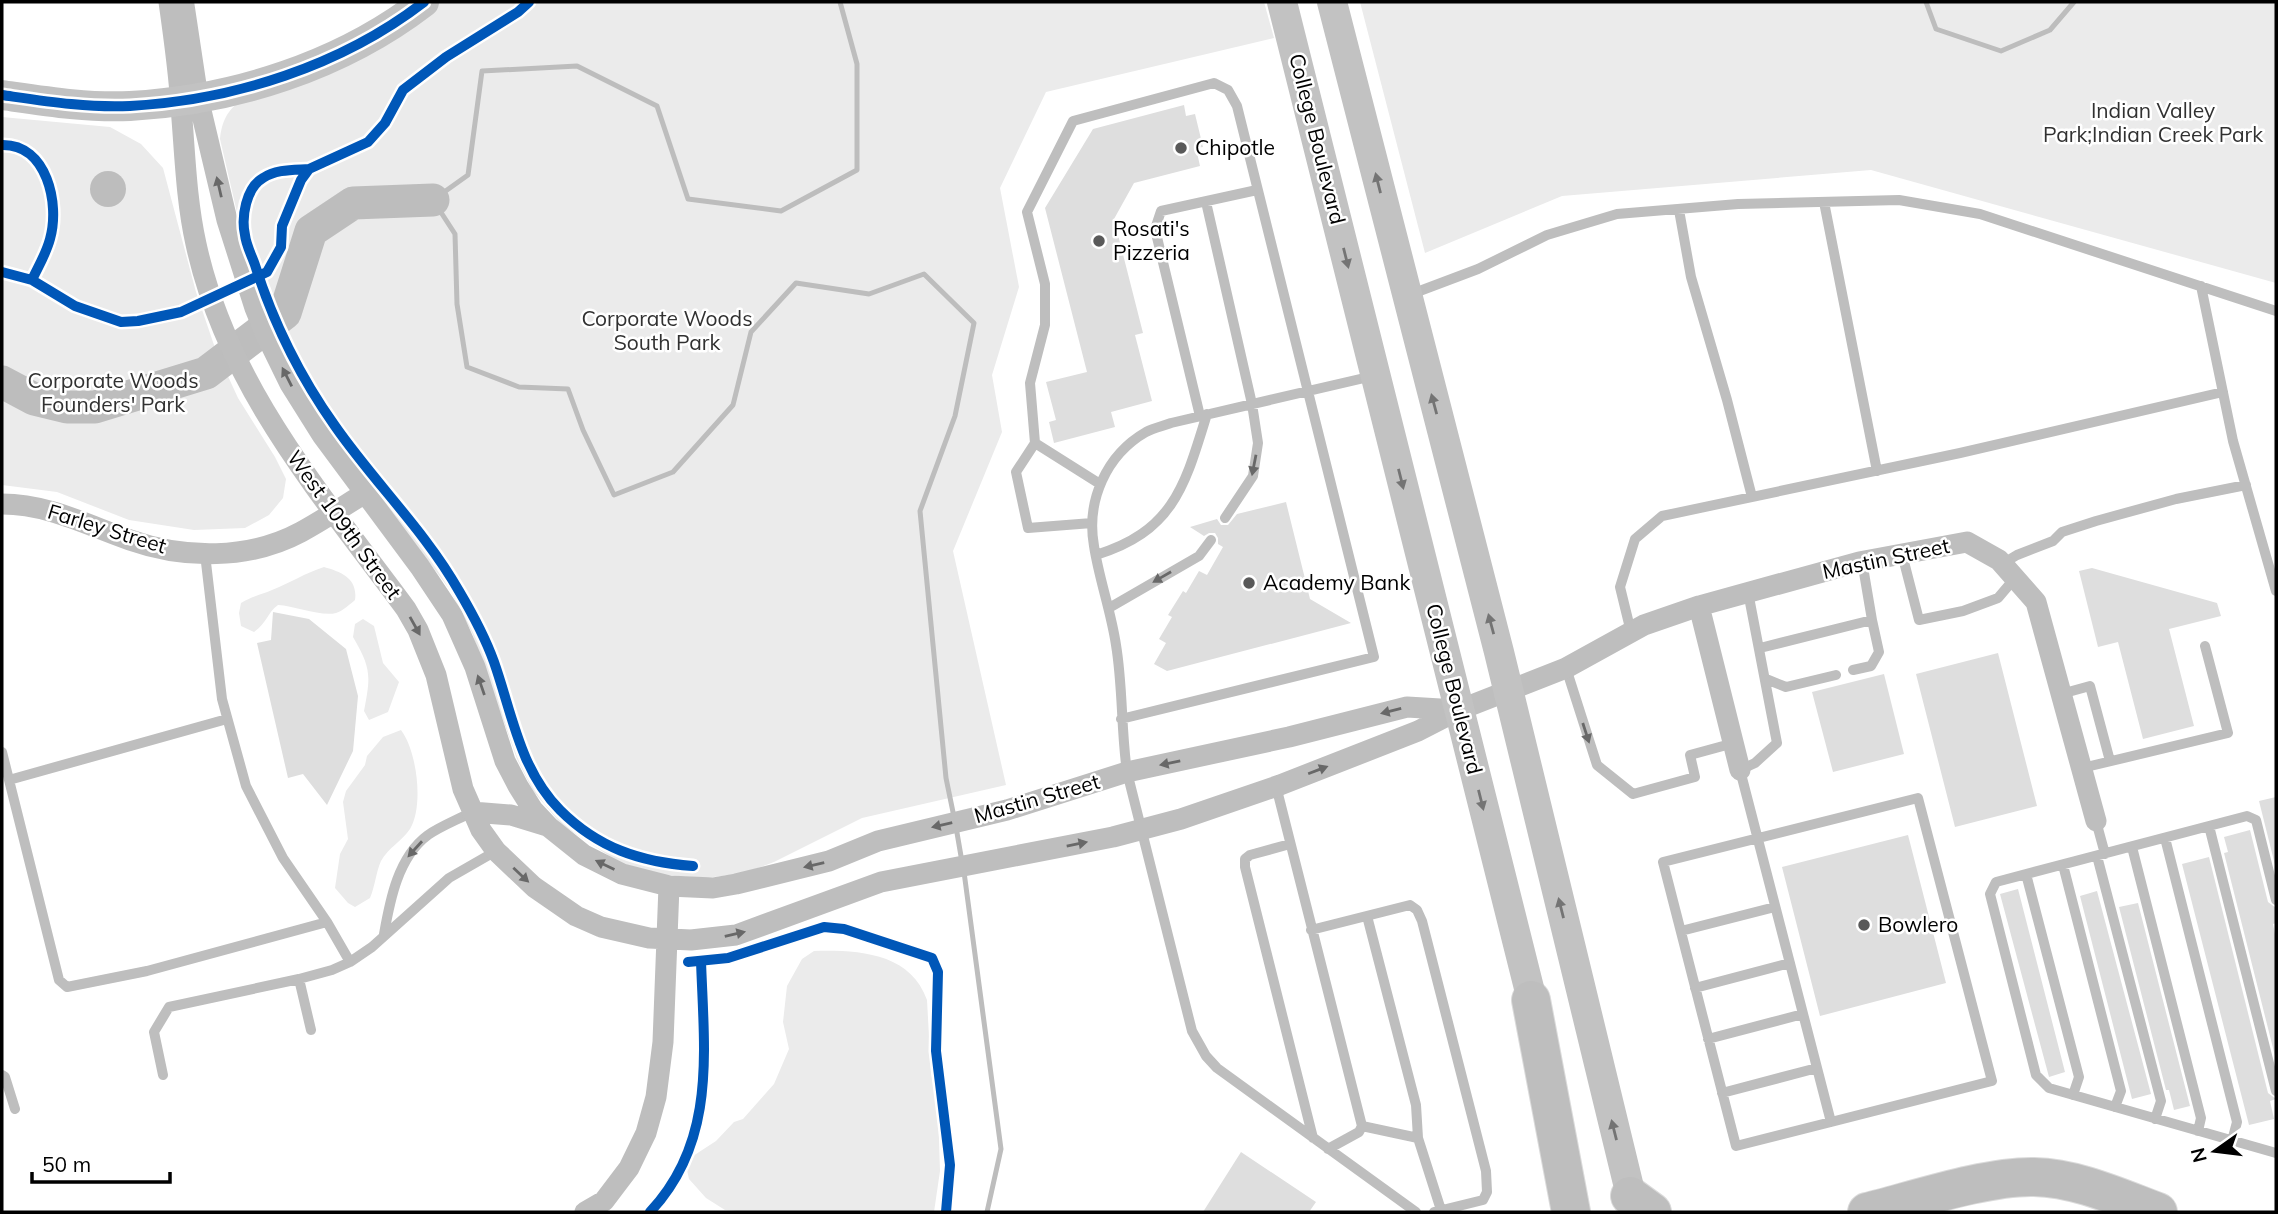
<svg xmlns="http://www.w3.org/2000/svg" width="2278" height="1214" font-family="Mulish,sans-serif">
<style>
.green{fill:#ebebeb}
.water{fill:#bdbdbd}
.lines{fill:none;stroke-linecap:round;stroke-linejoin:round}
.stream{stroke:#bdbdbd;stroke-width:5}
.river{stroke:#bdbdbd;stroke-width:33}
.building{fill:#dedede}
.highway-casing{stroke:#dbdbdb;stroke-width:40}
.lane{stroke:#bebebe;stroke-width:10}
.street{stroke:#bebebe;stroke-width:21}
.secondary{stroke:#c2c2c2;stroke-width:30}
.highway{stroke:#bebebe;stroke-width:38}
.cycleway-casing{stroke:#fff;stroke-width:15}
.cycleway{stroke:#0057b8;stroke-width:10}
.oneway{fill:#747474}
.oneway2{fill:#686868}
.poi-dot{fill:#595959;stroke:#fff;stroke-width:2.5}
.labels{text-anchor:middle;stroke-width:5;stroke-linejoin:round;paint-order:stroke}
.park-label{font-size:21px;fill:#313131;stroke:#fff}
.street-label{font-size:21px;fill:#000;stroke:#fff}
.poi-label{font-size:21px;fill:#000;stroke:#fff;text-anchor:start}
</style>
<rect width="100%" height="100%" fill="#fff"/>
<!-- green -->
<path class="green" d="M 441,2 L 1264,2 L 1274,38 L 1046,92 L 1000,188 L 1019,287 L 992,375 L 1002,432 L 953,551 L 1006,785 L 862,818 L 774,862 L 744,873 L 706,878 L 652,874 L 620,863 L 562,825 L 533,791 L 517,759 L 472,633 L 450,590 L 358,468 L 330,427 L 292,363 L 261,296 L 245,247 L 220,139 C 222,121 227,111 241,100 L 395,34 Z
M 1360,2 L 2276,2 L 2276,283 L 1871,170 L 1562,196 L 1425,253 Z
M 2,117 L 110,127 L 141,144 L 163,168 L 196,292 L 215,348 L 238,398 L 275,457 L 286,479 L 283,498 L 269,515 L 245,528 L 194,530 L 129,520 L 57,492 L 2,485 Z
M 324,567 C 342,572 358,579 355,600 C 350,604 343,611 336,613 C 322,617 295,606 278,605 C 267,613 267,623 254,632 L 241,626 L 239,613 L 241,603 C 252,596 261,595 272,590 C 290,583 305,573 324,567 Z
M 363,619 L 374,626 L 383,663 L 399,682 L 388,712 L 369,720 L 364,711 C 371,675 371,668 353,637 L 355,624 Z
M 401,730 C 417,751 424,806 410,829 C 402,841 388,848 381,861 C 376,872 375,886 370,898 L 355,907 L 348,903 L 335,888 L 340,854 L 348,839 L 343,802 L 346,791 L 365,765 L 367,756 L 383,737 Z
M 814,951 C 857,950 910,952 927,1000 L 931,1073 L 938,1109 L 940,1171 L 934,1212 L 750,1212 L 725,1210 L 706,1198 L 689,1179 L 687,1170 L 693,1156 L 716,1141 L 734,1122 L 743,1119 L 774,1084 L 789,1049 L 783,1022 L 787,986 L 802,959 Z"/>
<!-- water -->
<path class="water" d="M90 189a18 18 0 1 1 36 0a18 18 0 1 1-36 0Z"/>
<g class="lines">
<!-- stream -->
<path class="stream" d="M 840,2 L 857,64 L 857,170 L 781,211 L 688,199 L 657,106 L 577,66 L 482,71 L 468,175 L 433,200 L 455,234 L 457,304 L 467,367 L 519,387 L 568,389 L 583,430 L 614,495 L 673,472 L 733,405 L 751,332 L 796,283 L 869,294 L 924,274 L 974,323 L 955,416 L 920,511 L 946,778 L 954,817
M 1926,2 L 1936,29 L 2001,51 L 2050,30 L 2074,2
M 956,827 L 962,862
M 964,872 L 1001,1149 L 987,1212"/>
<!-- river -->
<path class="river" d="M 2,382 L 34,399 L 67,407 L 95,407 L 206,373 L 285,313 L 311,231 L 353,203 L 433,200"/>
</g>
<!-- building -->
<path class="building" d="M 1184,105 L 1186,116 L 1195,114 L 1203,147 L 1196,148 L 1200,166 L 1134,183 L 1114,219 L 1143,333 L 1135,335 L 1152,401 L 1111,412 L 1115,427 L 1054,443 L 1049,422 L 1056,420 L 1046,382 L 1087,372 L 1045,208 L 1093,129 Z
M 1286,502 L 1310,599 L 1351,623 L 1167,671 L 1154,664 L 1166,643 L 1159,639 L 1172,617 L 1168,615 L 1183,591 L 1186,593 L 1199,571 L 1207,575 L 1223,547 L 1218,544 L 1218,538 L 1215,533 L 1209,533 L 1204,536 L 1190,527 L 1217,519 L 1221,525 L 1228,525 L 1237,514 Z
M 2092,568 L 2217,603 L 2221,616 L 2169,629 L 2194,726 L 2143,739 L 2118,642 L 2098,647 L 2079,571 Z
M 273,612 L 309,619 L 346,649 L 358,696 L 353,751 L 327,805 L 303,774 L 288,778 L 257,643 L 271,640 Z
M 1998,653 L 2037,806 L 1955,827 L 1916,674 Z
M 1884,674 L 1904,754 L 1833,772 L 1812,692 Z
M 2276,797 L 2276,869 L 2259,801 Z
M 2250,830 L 2268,902 L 2276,908 L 2276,923 L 2273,924 L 2276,939 L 2276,1060 L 2224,853 L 2228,852 L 2224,837 Z
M 1908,835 L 1946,983 L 1820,1016 L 1782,867 Z
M 2209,857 L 2268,1093 L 2276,1099 L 2270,1101 L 2274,1119 L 2249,1125 L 2182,864 Z
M 2018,889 L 2065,1072 L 2049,1077 L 2000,894 Z
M 2097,891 L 2151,1094 L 2132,1099 L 2080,896 Z
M 2138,903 L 2190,1106 L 2174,1110 L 2169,1090 L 2166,1090 L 2119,907 Z
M 1241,1152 L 1316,1202 L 1309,1212 L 1203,1212 Z"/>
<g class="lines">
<defs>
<path id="highway" d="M 1531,1000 L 1571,1212
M 1630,1196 L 1652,1212
M 1867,1212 C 1915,1200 1986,1176 2034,1177 C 2077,1178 2118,1197 2158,1212"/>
</defs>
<!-- highway casing -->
<use href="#highway" class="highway-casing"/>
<!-- lane -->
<path class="lane" d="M 1206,202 L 1252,404 L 1258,443 L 1253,476 L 1225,518
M 1824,202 L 1877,471
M 1679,210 L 1691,277 L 1727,400 L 1752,497
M 2201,286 L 2233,441 L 2276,591
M 1409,295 L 1478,269 L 1547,235 L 1617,214 L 1738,204 L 1899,200 L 1980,214 L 2276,311
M 1373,376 L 1171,423 C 1163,426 1154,428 1146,432 C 1106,455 1086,501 1094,546 C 1099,579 1111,611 1116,645 C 1123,687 1121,730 1127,772 L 1192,1031 L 1206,1056 L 1217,1068 L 1416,1212
M 1200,416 L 1155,229 L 1161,211 L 1257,190
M 1035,443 L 1016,472 L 1028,528 L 1092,523
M 1100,484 L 1035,443 L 1030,383 L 1045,325 L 1045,284 L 1027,212 L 1073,121 L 1214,83 L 1228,90 L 1237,106 L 1374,657 L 1121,719
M 205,554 L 222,699 L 246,786 L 283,858 L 327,922 L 350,962
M 1902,554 L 1919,620 L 1963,611 L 1998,598 L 2015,578
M 1096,555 C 1174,531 1185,485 1207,414
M 2002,564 L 2017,555 L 2053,541 L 2062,532 L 2096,521 L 2176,499 L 2246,485
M 1748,592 L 1777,743 L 1755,763 L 1740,770 L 1831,1122 L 1736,1146 L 1663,862 L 1918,798 L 1992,1081 L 1831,1122
M 1109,608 L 1199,556 L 1211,540
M 1631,632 L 1620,587 L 1635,539 L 1662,516 L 1960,453 L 2223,392
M 1760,648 L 1872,620 L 1862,561
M 1566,668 L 1597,765 L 1633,794 L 1695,777 L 1690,755 L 1734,743
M 1853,670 L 1871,666 L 1879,652 L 1872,620
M 1766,679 L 1786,687 L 1836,675
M 2061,694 L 2090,686 L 2110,761
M 2,752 L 59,980 L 67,987 L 147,971 L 327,922
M 2082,768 L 2228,733 L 2205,646
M 9,780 L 227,719
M 1276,786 L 1362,1126 L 1359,1132 L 1328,1149
M 2096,821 L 2105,854
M 2209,826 L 2276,1091
M 2165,838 L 2237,1122 L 2232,1141
M 1290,844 L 1250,855 L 1245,859 L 1245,867 L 1313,1138
M 2132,847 L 2201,1118 L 2198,1131
M 2097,856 L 2161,1101 L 2155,1119
M 2063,865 L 2121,1091 L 2115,1107
M 2026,874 L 2079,1077 L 2073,1095
M 2276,900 L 2256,820 L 2247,816 L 1996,882 L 1990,894 L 2036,1075 L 2049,1088 L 2276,1153
M 1367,916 L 1416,1105 L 1418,1138 L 1441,1210
M 1311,930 L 1410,905 L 1417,910 L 1422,921 L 1486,1171 L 1487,1192 L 1483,1200 L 1434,1212
M 1681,931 L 1775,907
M 384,934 C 390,900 398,857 428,835 C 441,826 457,820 472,812
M 299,979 L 311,1030
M 1695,988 L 1790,963
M 1708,1039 L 1803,1014
M 2,1075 L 5,1077 L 15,1109
M 163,1075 L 154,1032 L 169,1007 L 299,979 L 332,970 L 350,962 L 372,947 L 449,878 L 496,851
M 1722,1093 L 1817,1068
M 1362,1126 L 1418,1138"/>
<!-- street -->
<path class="street" d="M 169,2 C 174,37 179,72 181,107 C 185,153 186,199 196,244 C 227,387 322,495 406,609 L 418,630 L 436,675 L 463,789 L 481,830 L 496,851 L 534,887 L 576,916 L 601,927 L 649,938 L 691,940 L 736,935 L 881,882 L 1113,837 L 1181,819 L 1280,785 L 1418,731 L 1459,710 L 1566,668 L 1644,625 L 1699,606 L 1859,562 L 1967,542 L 1999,560 L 2036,602 L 2096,821
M 184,5 L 198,98 L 227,220 L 255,308 L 266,335 L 290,384 L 322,435 L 420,567 L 452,615 L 475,667 L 505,761 L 518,786 L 533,810 L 549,827 L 584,855 L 622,874 L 669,886 L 713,888 L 736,884 L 829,861 L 878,841 L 1007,810 L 1127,772 L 1289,737 L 1407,707 L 1457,710
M 2,504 C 48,504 87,525 130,540 C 184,559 249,560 301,532 C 323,520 344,506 365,493
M 1699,606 L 1740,770
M 472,812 L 511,815 L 547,826
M 585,1212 L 604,1201 L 629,1168 L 646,1133 L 656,1097 L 663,1042 L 669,886"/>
<!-- secondary -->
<path class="secondary" d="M 1282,2 L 1537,1020
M 1332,2 L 1499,652 L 1635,1212
M 2,95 C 44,101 87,108 130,106 C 234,100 341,66 424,2"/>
<!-- highway -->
<use href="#highway" class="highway"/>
<defs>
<path id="cycleway" d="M 2,95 C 44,101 87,108 130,106 C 234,100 341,66 424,2
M 2,145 C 47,144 60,204 50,239 C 46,254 38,267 32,280
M 309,169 C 294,170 276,169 263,178 C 246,188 241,217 245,235 C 246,245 252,256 255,265 C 273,322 301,378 335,426 C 374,482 425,531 459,591 C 472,613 485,637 494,662 C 512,713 520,770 560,810 C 598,848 640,862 693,866
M 2,272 L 32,280 L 75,306 L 121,322 L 138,321 L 181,312 L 267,272 L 281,247 L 282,226 L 301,180 L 309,169 L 368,142 L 385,123 L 403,90 L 446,57 L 518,12 L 529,2
M 688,962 L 728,958 L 824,927 L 844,929 L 932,958 L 938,972 L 936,1051 L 950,1165 L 946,1212
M 650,1212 C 717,1141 704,1051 701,961"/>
</defs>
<!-- cycleway casing -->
<use href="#cycleway" class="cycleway-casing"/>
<!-- cycleway -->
<use href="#cycleway" class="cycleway"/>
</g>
<!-- one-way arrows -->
<defs><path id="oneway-solid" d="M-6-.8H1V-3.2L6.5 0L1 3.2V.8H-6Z" transform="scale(1.75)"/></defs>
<g class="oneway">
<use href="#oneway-solid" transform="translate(1378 183) rotate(-104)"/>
<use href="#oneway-solid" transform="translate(1346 258) rotate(76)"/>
<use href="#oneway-solid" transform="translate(1434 404) rotate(-105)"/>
<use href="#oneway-solid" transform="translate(1401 479) rotate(76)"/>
<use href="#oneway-solid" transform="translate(1491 624) rotate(-105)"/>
<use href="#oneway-solid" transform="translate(1481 800) rotate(76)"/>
<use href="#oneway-solid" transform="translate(1561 908) rotate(-104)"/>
<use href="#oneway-solid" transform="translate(1614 1130) rotate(-104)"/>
</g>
<g class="oneway2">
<use href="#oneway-solid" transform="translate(219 187) rotate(-103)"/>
<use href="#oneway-solid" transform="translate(287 377) rotate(-117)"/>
<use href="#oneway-solid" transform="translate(1254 465) rotate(101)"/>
<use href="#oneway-solid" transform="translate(1162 577) rotate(150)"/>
<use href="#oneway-solid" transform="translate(415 626) rotate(61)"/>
<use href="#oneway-solid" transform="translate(481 685) rotate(-109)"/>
<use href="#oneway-solid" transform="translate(1391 711) rotate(166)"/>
<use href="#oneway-solid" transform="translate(1586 733) rotate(72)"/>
<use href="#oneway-solid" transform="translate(1170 763) rotate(168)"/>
<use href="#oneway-solid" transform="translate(1318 770) rotate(-21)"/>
<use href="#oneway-solid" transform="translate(942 825) rotate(167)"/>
<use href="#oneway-solid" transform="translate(1077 844) rotate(-11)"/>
<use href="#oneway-solid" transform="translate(415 849) rotate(132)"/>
<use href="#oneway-solid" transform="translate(605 865) rotate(-154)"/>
<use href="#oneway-solid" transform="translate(814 865) rotate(167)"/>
<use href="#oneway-solid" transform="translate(521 875) rotate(43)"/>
<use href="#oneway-solid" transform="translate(735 934) rotate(-13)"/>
</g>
<!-- markers -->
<g class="poi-dot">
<circle cx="1181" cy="148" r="7"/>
<circle cx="1099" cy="241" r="7"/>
<circle cx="1249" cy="583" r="7"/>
<circle cx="1864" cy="925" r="7"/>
</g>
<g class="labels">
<!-- park labels -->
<g class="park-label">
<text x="2153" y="118">Indian Valley<tspan x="2153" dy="24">Park;Indian Creek Park</tspan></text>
<text x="667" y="326">Corporate Woods<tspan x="667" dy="24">South Park</tspan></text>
<text x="113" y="388">Corporate Woods<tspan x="113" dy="24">Founders' Park</tspan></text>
</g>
<!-- street labels -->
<g class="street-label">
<text transform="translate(1317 139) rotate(76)" y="7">College Boulevard</text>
<text transform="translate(344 525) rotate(54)" y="7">West 109th Street</text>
<text transform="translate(107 529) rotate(17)" y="7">Farley Street</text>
<text transform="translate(1886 559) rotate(-12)" y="7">Mastin Street</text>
<text transform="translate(1454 689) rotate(76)" y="7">College Boulevard</text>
<text transform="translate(1037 799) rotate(-16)" y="7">Mastin Street</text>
</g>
<!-- poi labels -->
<g class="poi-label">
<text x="1195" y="155">Chipotle</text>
<text x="1113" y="236">Rosati's<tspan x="1113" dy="24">Pizzeria</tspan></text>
<text x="1263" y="590">Academy Bank</text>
<text x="1878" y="932">Bowlero</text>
</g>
</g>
<!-- border -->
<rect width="2278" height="1214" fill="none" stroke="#000000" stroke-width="7"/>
<!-- north arrow -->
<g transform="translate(2215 1151) rotate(256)" stroke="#ffffff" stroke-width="5" paint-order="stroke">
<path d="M0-5L12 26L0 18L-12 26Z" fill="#000000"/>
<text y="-10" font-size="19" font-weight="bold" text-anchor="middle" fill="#000000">N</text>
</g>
<!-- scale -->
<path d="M32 1172v10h138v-10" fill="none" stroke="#000000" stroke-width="3.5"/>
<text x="42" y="1172" font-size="21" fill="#000000" stroke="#ffffff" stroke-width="5" paint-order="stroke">50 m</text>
</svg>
